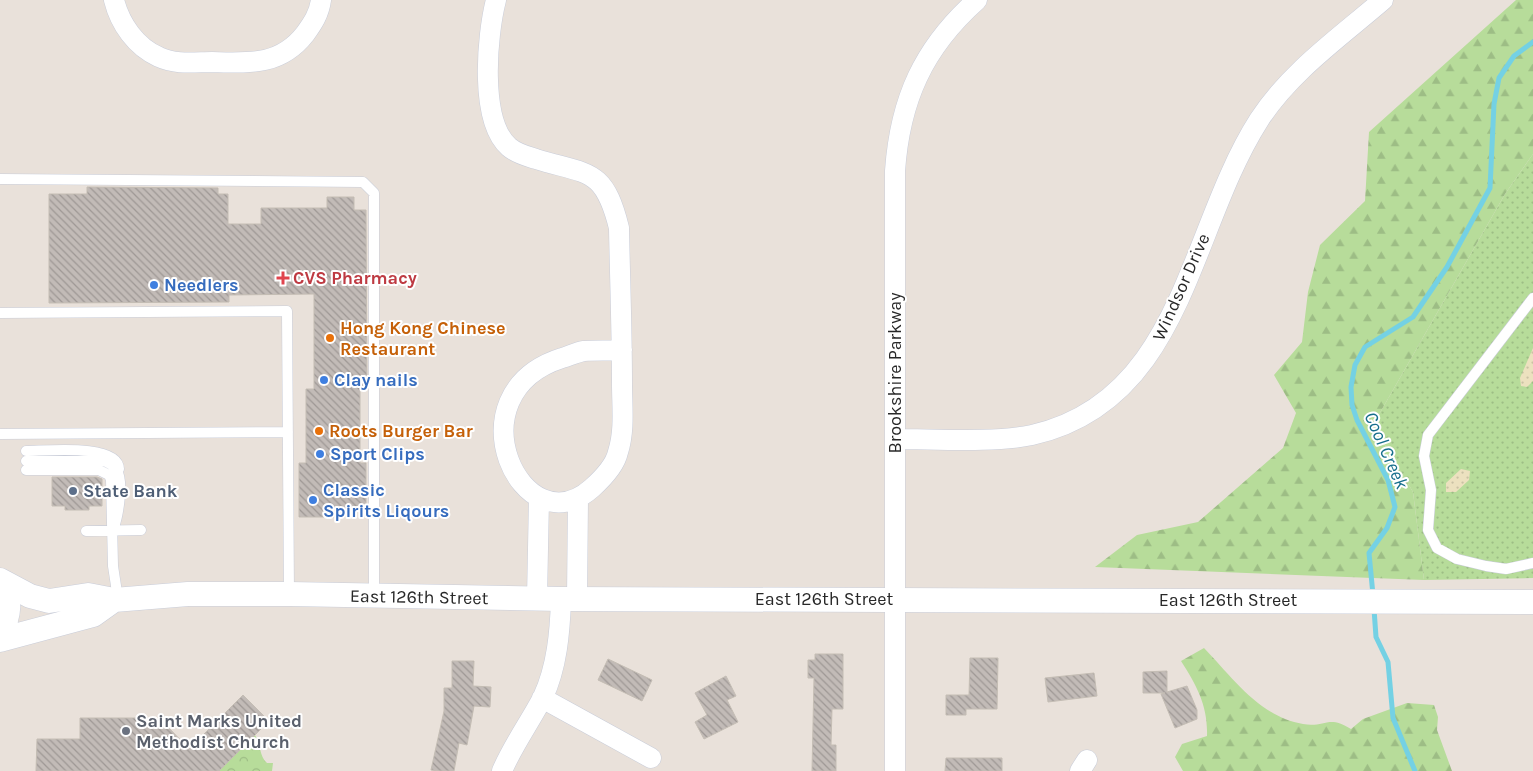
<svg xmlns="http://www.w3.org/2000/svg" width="1533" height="771" font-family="Karla,sans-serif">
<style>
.grass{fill:url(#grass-dots)}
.forest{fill:url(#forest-firs)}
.sand{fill:url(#sand-dots)}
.park{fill:url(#park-crowns)}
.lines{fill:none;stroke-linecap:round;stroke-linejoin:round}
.stream{stroke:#74d1e4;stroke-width:5}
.building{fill:url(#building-back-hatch);stroke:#c4bdb4}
.service-casing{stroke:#c9cdd9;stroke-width:11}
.minor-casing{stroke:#c9cdd9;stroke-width:21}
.tertiary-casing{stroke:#c9cdd9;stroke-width:25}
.service{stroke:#fff;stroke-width:10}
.minor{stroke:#fff;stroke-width:20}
.tertiary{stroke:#fff;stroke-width:24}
.health-dot{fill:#e0444e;stroke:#fff;stroke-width:2}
.shop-dot{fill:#3f7fe0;stroke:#fff;stroke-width:2}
.food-dot{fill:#e8710a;stroke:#fff;stroke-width:2}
.service-dot{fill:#5c6f8a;stroke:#fff;stroke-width:2}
.worship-dot{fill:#6b7280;stroke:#fff;stroke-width:2}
.labels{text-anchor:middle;stroke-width:4;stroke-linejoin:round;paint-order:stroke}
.health-label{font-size:18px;font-weight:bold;fill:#be3a42;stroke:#fff;text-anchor:start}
.shop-label{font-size:18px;font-weight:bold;fill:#366cbe;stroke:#fff;text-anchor:start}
.street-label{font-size:18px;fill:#282828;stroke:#fff}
.food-label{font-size:18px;font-weight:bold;fill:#c56008;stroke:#fff;text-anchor:start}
.service-label{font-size:18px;font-weight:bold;fill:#4e5e75;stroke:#fff;text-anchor:start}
.worship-label{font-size:18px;font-weight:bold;fill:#5b616d;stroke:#fff;text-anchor:start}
.water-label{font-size:19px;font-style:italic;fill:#176f8c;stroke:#fff}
</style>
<defs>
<pattern id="grass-dots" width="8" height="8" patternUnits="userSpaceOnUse" patternTransform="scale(1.25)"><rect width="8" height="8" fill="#b7dc9a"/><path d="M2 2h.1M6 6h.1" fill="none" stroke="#9dbd85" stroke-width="1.8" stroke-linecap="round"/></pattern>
<pattern id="forest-firs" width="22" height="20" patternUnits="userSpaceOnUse" patternTransform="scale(1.25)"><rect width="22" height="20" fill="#b7dc9a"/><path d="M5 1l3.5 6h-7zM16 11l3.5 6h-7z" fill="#9dbd85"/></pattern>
<pattern id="sand-dots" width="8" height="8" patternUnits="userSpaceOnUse" patternTransform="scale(1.25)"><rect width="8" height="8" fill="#ece1bf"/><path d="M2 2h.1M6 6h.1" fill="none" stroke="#cac1a4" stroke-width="1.8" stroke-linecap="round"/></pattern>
<pattern id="park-crowns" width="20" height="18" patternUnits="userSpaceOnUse" patternTransform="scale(1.25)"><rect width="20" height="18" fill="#b7dc9a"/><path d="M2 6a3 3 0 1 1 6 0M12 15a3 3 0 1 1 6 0" fill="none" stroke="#9dbd85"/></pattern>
<pattern id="building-back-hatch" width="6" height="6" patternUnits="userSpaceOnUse" patternTransform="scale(1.25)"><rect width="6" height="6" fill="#c2bbb7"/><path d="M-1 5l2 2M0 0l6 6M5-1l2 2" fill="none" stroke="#9e9895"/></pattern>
</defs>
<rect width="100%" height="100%" fill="#e9e1da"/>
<!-- grass -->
<path class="grass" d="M 1533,154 L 1533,578 L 1424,580 L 1413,492 L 1373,425 L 1505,194 Z"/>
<!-- forest -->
<path class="forest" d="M 1516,0 L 1533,0 L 1533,154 L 1505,194 L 1373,425 L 1413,492 L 1424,580 L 1095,567 L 1137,535 L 1198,522 L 1283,448 L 1296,413 L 1274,375 L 1302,342 L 1308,292 L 1320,245 L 1365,201 L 1369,132 Z
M 1204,648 C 1233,678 1260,717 1303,724 C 1325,728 1328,714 1351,729 L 1363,719 L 1407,703 L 1434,705 L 1438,717 L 1437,730 L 1452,771 L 1183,771 L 1175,757 L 1182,744 L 1207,736 C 1208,706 1197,686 1181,661 Z"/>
<!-- sand -->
<path class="sand" d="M 1533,348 L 1533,381 L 1527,387 L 1521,386 L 1520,378 Z
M 1461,469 L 1470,471 L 1469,480 L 1456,492 L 1446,492 L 1446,483 Z"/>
<!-- park -->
<path class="park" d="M 255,735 C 261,744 259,756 267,763 L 273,763 L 272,771 L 219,771 Z"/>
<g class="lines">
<!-- stream -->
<path class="stream" d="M 1373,595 L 1369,553 L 1387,528 L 1395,507 L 1388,480 L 1357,420 L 1352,405 L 1351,387 L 1355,365 L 1365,347 L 1413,317 L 1447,267 L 1490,188 L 1494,104 L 1499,78 L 1514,56 L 1533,42
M 1374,609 L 1376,637 L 1388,662 L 1393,718 L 1415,771"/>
</g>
<!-- building -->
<path class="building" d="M 87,187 L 218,188 L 218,194 L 228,194 L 228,224 L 261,224 L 261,208 L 327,208 L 327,197 L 354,197 L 354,210 L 366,210 L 367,389 L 360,389 L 360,463 L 366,463 L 366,511 L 352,511 L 352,517 L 299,517 L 299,463 L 306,463 L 306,389 L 314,389 L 314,294 L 229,295 L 229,302 L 49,303 L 49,194 L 87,194 Z
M 52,477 L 97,477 L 102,479 L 102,506 L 89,506 L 89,510 L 65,510 L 65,506 L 52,506 Z
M 815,654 L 843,654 L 843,709 L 832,709 L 831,745 L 836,745 L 836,771 L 812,771 L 814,678 L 808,678 L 808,660 L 815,660 Z
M 970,658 L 998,658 L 997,709 L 966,709 L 966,715 L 946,715 L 946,695 L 969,695 Z
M 608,659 L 652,680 L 642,701 L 598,680 Z
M 452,661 L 474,661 L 473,686 L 491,687 L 490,707 L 474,706 L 467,745 L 459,743 L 454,771 L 439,771 L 431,770 L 444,711 L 444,688 L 452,688 Z
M 1167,671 L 1167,692 L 1187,686 L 1197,710 L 1197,719 L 1175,728 L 1161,694 L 1165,693 L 1143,693 L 1143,672 Z
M 1094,673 L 1097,696 L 1048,702 L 1045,678 Z
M 726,676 L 736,696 L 727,700 L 738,722 L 704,739 L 695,722 L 707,715 L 695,693 Z
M 243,695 L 269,721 L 219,771 L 36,771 L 37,739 L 80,739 L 80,718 L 148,718 L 148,720 L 168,720 L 168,727 L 189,749 Z
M 946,758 L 1002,758 L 1002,771 L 945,771 Z"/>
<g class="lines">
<defs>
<path id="service" d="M 0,179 L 363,182 L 374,193 L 374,596
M 1533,298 L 1428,435 L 1424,456 L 1431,490 L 1428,530 L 1437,548 L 1457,559 L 1486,566 L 1506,569 L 1533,563
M 0,313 L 287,311 L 289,594
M 0,434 L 288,432
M 26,451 C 46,451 118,443 119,469
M 26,461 L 104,461 C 110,464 114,465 117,471 C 124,482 118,516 114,527
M 26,470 L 99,470 L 109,475 L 111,480 L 113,566 L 118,599
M 86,531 L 141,530"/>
<path id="minor" d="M 114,0 C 120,24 136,47 159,57 C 176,65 195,62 212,62 C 249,63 280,66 305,34 C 313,23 319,14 321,0
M 496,0 C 487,35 479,121 509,147 C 517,154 527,156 536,159 C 588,175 604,167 619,228 C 620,280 622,332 622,384 C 622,406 625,430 618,452 C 615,466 602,479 592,488 C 523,550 449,394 562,358 C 569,356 577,352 584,351 C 596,350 609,351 622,350
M 896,439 C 936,439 994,443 1032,435 C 1183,401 1188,231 1259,120 C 1290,72 1340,37 1383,0
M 537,599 L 539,498
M 577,599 L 578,498
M 542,698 L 651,758
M 502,771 C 513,745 530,722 543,697 C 557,667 560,632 561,599
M 895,771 L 895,171 C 900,100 923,48 977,0
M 1080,771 L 1087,760"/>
<path id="tertiary" d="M 0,580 L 30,596 L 49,601 L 88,595 L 114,600 L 188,594 L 289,594 L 561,599 L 1533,602
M 0,582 C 12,599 10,615 0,634
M 0,640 L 93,615 L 114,600"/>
</defs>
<!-- service casing -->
<use href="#service" class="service-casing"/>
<!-- minor casing -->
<use href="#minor" class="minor-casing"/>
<!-- tertiary casing -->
<use href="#tertiary" class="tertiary-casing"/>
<!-- service -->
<use href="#service" class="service"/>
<!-- minor -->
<use href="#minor" class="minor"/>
<!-- tertiary -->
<use href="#tertiary" class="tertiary"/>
</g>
<!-- markers -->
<path class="health-dot" d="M280.5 270.5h5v5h5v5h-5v5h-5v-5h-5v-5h5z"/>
<g class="shop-dot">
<circle cx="154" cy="285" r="5"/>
<circle cx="324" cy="380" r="5"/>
<circle cx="320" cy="454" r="5"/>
<circle cx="313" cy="500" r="5"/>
</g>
<g class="food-dot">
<circle cx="330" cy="338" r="5"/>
<circle cx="319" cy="431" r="5"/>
</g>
<circle class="service-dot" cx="73" cy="491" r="5"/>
<circle class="worship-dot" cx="126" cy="731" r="5"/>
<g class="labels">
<!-- health labels -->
<g class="health-label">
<text x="293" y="284">CVS Pharmacy</text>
</g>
<!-- shop labels -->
<g class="shop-label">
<text x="164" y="291">Needlers</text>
<text x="334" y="386">Clay nails</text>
<text x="330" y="460">Sport Clips</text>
<text x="323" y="496">Classic<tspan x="323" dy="21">Spirits Liqours</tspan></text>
</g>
<!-- street labels -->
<g class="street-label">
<text transform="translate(1181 287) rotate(-66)" y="6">Windsor Drive</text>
<text transform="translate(895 373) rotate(-90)" y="6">Brookshire Parkway</text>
<text transform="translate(419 597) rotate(1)" y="6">East 126th Street</text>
<text x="824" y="605">East 126th Street</text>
<text x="1228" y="606">East 126th Street</text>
</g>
<!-- food labels -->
<g class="food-label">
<text x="340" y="334">Hong Kong Chinese<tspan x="340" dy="21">Restaurant</tspan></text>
<text x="329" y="437">Roots Burger Bar</text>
</g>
<!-- service labels -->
<g class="service-label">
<text x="83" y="497">State Bank</text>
</g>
<!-- worship labels -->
<g class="worship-label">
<text x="136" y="727">Saint Marks United<tspan x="136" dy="21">Methodist Church</tspan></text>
</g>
<!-- water labels -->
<g class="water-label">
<text transform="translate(1387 450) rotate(66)" y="7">Cool Creek</text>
</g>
</g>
</svg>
